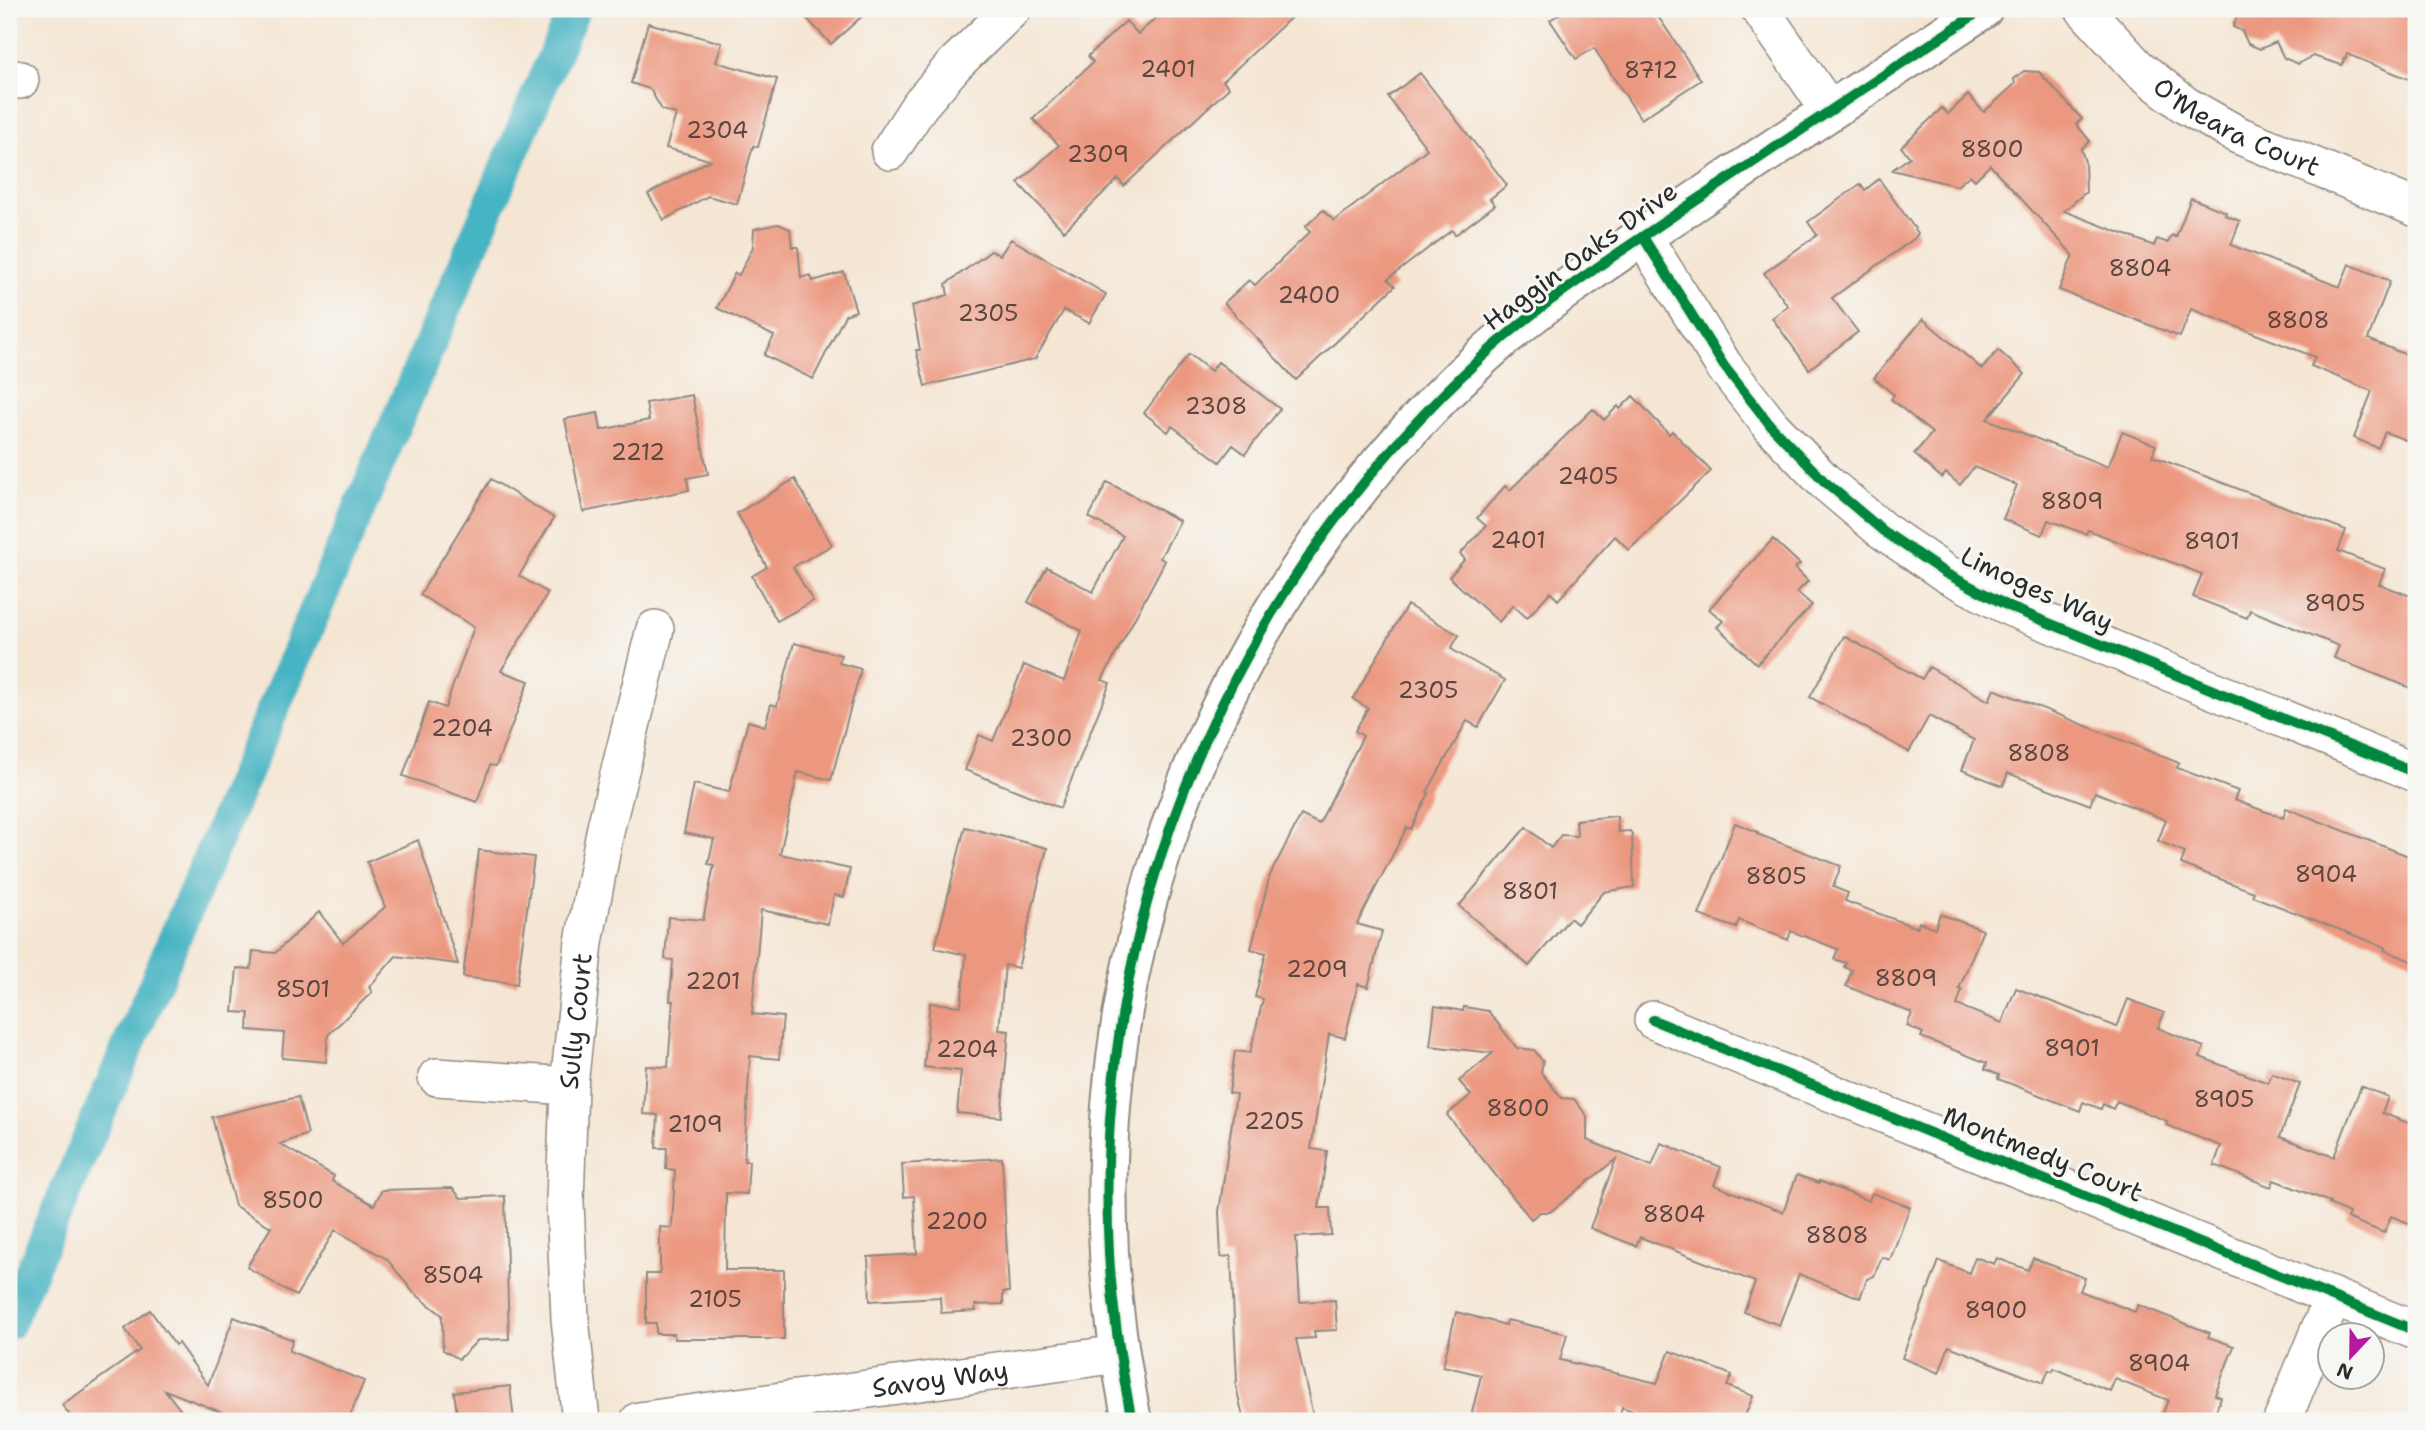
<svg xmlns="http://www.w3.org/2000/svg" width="2425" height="1430" font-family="'Shantell Sans',sans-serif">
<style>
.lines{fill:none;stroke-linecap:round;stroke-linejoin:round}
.canal{stroke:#47b4c3;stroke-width:33}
.building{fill:#ec977f}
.street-casing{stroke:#908880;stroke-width:40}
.secondary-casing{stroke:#908880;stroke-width:42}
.street{stroke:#fff;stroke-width:37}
.secondary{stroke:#fff;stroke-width:38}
.cycleway-casing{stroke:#f6f6f2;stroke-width:15}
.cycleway{stroke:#00873e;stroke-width:10}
.labels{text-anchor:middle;stroke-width:6;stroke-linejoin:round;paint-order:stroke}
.number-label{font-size:23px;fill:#5b4640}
.street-label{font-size:26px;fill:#2b2b2b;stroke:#f6f6f2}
</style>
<rect width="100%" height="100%" fill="#f6f6f2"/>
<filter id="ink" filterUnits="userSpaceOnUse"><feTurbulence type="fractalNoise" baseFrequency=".0143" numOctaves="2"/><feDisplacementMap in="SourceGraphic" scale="14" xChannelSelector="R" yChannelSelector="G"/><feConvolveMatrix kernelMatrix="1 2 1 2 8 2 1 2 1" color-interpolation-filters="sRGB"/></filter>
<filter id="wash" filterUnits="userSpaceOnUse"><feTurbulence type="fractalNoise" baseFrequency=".00686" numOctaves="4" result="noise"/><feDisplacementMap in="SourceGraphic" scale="28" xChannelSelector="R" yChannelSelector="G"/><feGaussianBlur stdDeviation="1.57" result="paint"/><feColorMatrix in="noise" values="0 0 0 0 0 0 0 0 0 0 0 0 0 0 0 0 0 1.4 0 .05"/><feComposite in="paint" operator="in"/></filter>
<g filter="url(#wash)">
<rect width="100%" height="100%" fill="#f5e6d4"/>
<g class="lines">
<!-- canal -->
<path class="canal" d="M 9,1323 L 574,9"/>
</g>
<g id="blocks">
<!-- building -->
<path class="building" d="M 798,9 L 870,9 L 831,44 Z
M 1166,9 L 1300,9 L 1223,81 L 1229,88 L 1124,186 L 1118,179 L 1064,231 L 1018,183 L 1059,145 L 1033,119 L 1093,62 L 1088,56 L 1126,21 L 1138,34 Z
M 1568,9 L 1653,9 L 1701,80 L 1641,119 L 1594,48 L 1576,59 L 1550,20 Z
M 2240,9 L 2416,9 L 2416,82 L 2347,54 L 2342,65 L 2313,56 L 2298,64 L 2284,58 L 2276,42 L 2260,49 L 2248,44 L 2242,31 L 2233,27 Z
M 648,23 L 722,43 L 716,62 L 777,79 L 758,147 L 753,146 L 737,204 L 708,196 L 664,220 L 648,194 L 710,160 L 666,148 L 676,114 L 662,110 L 650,89 L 631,83 Z
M 2024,71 L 2039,72 L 2082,119 L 2076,124 L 2090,141 L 2081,149 L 2085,162 L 2086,192 L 2064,211 L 2154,246 L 2157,239 L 2168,243 L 2172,235 L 2176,237 L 2191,198 L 2226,212 L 2225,215 L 2240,221 L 2231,245 L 2340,287 L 2349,264 L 2390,281 L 2368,339 L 2416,359 L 2416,444 L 2385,432 L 2378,448 L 2354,438 L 2372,391 L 2311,366 L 2315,357 L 2191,309 L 2180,337 L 2059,290 L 2073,255 L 1990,165 L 1975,180 L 1970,175 L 1957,186 L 1892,170 L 1910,157 L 1901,147 L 1942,108 L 1948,114 L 1968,95 L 1984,112 L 2015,84 L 2014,79 Z
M 1420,73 L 1507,185 L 1490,199 L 1495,205 L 1455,235 L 1452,230 L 1388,279 L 1395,286 L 1296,380 L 1224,303 L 1249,280 L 1255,285 L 1310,232 L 1305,227 L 1323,210 L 1334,221 L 1427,149 L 1388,97 Z
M 1879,179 L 1918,233 L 1915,238 L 1832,298 L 1858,332 L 1809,369 L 1772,318 L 1788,306 L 1764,273 L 1817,235 L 1808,222 L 1860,184 L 1865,190 Z
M 778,224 L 790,229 L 792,247 L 798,247 L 801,278 L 810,275 L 813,281 L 844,272 L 856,311 L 845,315 L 813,379 L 764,355 L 774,336 L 717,308 L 735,273 L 739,275 L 753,247 L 754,229 Z
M 1011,239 L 1106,294 L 1089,323 L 1064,310 L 1035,359 L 925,386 L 916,350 L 920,350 L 912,306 L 948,295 L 946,284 L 991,251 L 1000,255 Z
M 1923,319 L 1982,369 L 1998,350 L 2025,374 L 1987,419 L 2108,467 L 2122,432 L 2156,445 L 2152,456 L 2346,530 L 2338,551 L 2385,569 L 2379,584 L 2416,598 L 2416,690 L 2334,658 L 2339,646 L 2250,610 L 2247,618 L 2193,597 L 2202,574 L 2088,530 L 2086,534 L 2048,520 L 2042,535 L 2003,519 L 2017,485 L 1974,467 L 1960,485 L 1946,473 L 1942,478 L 1914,454 L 1932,433 L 1891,399 L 1894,395 L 1874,378 Z
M 1189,354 L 1211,371 L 1218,362 L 1280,409 L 1245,454 L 1233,445 L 1220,462 L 1172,426 L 1168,432 L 1144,413 Z
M 692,395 L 708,474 L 687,478 L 689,490 L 583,512 L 565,419 L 598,413 L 601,430 L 649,420 L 646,403 Z
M 1633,396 L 1669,434 L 1672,431 L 1711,471 L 1629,550 L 1615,536 L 1558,600 L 1550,592 L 1527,618 L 1513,605 L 1499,622 L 1449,577 L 1465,559 L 1460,554 L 1486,526 L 1477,518 L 1505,486 L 1510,490 L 1593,409 L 1604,420 L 1618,406 L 1620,409 Z
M 491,479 L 554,518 L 519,576 L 548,593 L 501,671 L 529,681 L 496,766 L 490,765 L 477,802 L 403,776 L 429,702 L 445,708 L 474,627 L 420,595 Z
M 795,479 L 832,545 L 793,567 L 813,601 L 777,621 L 752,576 L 767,567 L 737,513 Z
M 1107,482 L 1180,521 L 1160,558 L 1165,561 L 1102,680 L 1110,683 L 1060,808 L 965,770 L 979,735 L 993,741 L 1024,665 L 1064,681 L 1082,631 L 1028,602 L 1047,567 L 1093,592 L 1123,536 L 1089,517 Z
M 1773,539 L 1800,564 L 1795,568 L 1808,581 L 1797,592 L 1812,605 L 1757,664 L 1717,627 L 1723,621 L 1709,609 Z
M 1407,605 L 1459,635 L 1451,649 L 1505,680 L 1478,727 L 1467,721 L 1427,792 L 1429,793 L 1411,829 L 1407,827 L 1357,924 L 1382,931 L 1368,987 L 1358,984 L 1345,1038 L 1329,1034 L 1311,1149 L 1327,1151 L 1319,1208 L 1330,1208 L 1331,1235 L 1296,1237 L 1300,1302 L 1335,1300 L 1337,1330 L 1314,1331 L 1315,1338 L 1296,1339 L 1314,1421 L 1244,1421 L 1235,1382 L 1237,1381 L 1231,1256 L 1221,1257 L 1219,1212 L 1236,1094 L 1229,1093 L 1235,1051 L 1250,1053 L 1263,999 L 1255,997 L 1266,953 L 1251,949 L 1270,875 L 1301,815 L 1319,824 L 1363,736 L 1355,731 L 1368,708 L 1353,699 Z
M 1844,636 L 1922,679 L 1929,667 L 1989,701 L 1994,689 L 2179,763 L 2177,768 L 2238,791 L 2234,800 L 2283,818 L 2286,808 L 2416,859 L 2416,963 L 2384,950 L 2385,947 L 2252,896 L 2254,892 L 2181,864 L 2185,852 L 2158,841 L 2166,820 L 2095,792 L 2090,805 L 2008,773 L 2003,786 L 1962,770 L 1974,740 L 1929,716 L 1909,752 L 1810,697 Z
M 794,643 L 841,655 L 839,663 L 861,669 L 831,780 L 798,772 L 780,854 L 850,869 L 844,897 L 834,895 L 828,924 L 761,910 L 752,1014 L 783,1017 L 779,1059 L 750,1056 L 744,1161 L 749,1161 L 747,1194 L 726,1193 L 725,1270 L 784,1270 L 784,1339 L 674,1339 L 674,1334 L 656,1334 L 656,1323 L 646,1323 L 646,1274 L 660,1274 L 660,1227 L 672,1228 L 675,1170 L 666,1169 L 667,1148 L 656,1148 L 658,1115 L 643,1114 L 646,1066 L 668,1067 L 673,1001 L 670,1001 L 673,960 L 665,959 L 668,917 L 703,920 L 714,865 L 708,864 L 714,839 L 684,833 L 694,784 L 729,792 L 748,721 L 765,726 L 771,704 L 777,706 Z
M 1617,816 L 1618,832 L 1630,831 L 1632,834 L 1634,887 L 1604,892 L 1577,924 L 1570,918 L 1529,966 L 1459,906 L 1526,827 L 1551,848 L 1561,835 L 1577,836 L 1576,820 Z
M 1735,823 L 1758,832 L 1757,834 L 1841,866 L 1833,887 L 1848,893 L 1845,901 L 1917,928 L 1919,922 L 1935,928 L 1940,914 L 1983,930 L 1959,989 L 1962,990 L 1957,1005 L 2002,1023 L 2016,988 L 2117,1027 L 2128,999 L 2164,1013 L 2158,1028 L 2204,1047 L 2200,1057 L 2268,1083 L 2272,1073 L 2300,1084 L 2280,1137 L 2334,1157 L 2361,1086 L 2388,1097 L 2382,1113 L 2416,1126 L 2416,1226 L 2391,1216 L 2384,1233 L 2347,1218 L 2349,1213 L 2329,1204 L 2330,1202 L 2274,1180 L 2271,1187 L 2214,1165 L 2221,1146 L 2166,1125 L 2167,1121 L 2117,1101 L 2113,1109 L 2103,1104 L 2101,1109 L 2083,1102 L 2080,1111 L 1998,1079 L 1999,1075 L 1985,1069 L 1987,1063 L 1921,1037 L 1923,1033 L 1907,1026 L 1912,1013 L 1846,986 L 1852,970 L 1844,967 L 1846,963 L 1834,959 L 1838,949 L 1791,931 L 1788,940 L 1739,920 L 1736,928 L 1699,915 Z
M 965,827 L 1047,848 L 1018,968 L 1005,965 L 999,1030 L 1009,1031 L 1001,1117 L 957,1113 L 961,1071 L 924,1067 L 930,1003 L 961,1006 L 966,955 L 935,948 Z
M 418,840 L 458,964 L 396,956 L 369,987 L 372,992 L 328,1035 L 326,1062 L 282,1058 L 284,1033 L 248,1030 L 249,1013 L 233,1012 L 237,968 L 251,969 L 253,951 L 275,953 L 319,912 L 343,943 L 385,907 L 367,862 Z
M 479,850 L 534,857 L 517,984 L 463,977 Z
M 1435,1006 L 1463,1011 L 1464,1007 L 1488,1011 L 1517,1048 L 1534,1050 L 1543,1062 L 1541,1072 L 1552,1086 L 1562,1098 L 1574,1099 L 1587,1116 L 1587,1140 L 1652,1166 L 1661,1143 L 1721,1167 L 1714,1185 L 1783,1212 L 1797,1175 L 1819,1183 L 1819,1181 L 1869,1201 L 1872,1193 L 1910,1207 L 1890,1260 L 1882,1257 L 1874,1276 L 1867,1279 L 1860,1298 L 1799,1274 L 1779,1325 L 1744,1312 L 1755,1282 L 1640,1237 L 1636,1246 L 1590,1228 L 1616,1159 L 1550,1212 L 1540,1212 L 1531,1219 L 1447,1115 L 1471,1095 L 1459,1081 L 1493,1053 L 1430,1046 Z
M 298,1097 L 308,1134 L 280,1144 L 334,1176 L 332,1181 L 374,1205 L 382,1190 L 452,1188 L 461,1198 L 505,1196 L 509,1339 L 478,1340 L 459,1359 L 443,1350 L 442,1315 L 413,1292 L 387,1259 L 335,1230 L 296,1296 L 247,1267 L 271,1227 L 235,1206 L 212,1117 Z
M 1002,1158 L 1009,1292 L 1003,1292 L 1003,1304 L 975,1305 L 976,1311 L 941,1313 L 940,1297 L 870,1301 L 868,1257 L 917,1254 L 914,1196 L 904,1197 L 902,1164 Z
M 1975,1257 L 1994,1264 L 1997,1258 L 2028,1270 L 2033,1258 L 2085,1278 L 2080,1291 L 2135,1312 L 2138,1305 L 2210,1333 L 2208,1337 L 2234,1346 L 2215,1395 L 2221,1397 L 2212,1421 L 2160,1421 L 2168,1400 L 2115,1379 L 2110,1391 L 2054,1368 L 2053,1371 L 2049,1370 L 2043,1383 L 1949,1346 L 1939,1373 L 1902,1358 L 1939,1261 L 1969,1273 Z
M 150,1310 L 175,1345 L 178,1343 L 208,1385 L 234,1317 L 293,1340 L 289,1351 L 364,1381 L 348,1421 L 244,1421 L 165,1390 L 189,1421 L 74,1421 L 62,1405 L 140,1350 L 125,1329 Z
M 1456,1312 L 1506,1325 L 1507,1320 L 1567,1334 L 1560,1360 L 1657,1383 L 1670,1351 L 1732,1375 L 1727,1386 L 1753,1396 L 1743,1421 L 1658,1421 L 1622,1407 L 1618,1421 L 1470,1421 L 1481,1375 L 1443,1366 Z
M 510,1386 L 514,1421 L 458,1421 L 454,1392 Z"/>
</g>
</g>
<g filter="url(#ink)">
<use href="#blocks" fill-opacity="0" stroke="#908880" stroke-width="2"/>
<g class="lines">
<defs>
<g id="street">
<path d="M 1760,9 L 1830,111"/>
<path id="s1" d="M 2084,9 L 2137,67 L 2185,105 L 2238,135 L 2416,208"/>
<path d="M 9,78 L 20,80"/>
<path d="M 890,151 L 919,106 L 954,65 L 1012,9"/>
<path d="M 1643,237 L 1724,366 L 1771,426 L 1824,481 L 1882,530 L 1945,573 L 2012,608 L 2416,773"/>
<path d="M 1653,1020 L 2416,1331"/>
<path d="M 437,1077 L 569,1086"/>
<path id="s2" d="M 581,1421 L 570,1319 L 565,1202 L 569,1086 L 584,942 L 606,827 L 655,629"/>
<path id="s3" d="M 639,1421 L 1119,1354"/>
<path d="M 2282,1421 L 2333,1297"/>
</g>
<path id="secondary" d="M 1132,1421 C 1121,1365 1112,1309 1109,1253 C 1091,911 1233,586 1483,356 C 1545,299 1616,255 1685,208 C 1784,141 1884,75 1983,9"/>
</defs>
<!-- street casing -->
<use href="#street" class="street-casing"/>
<!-- secondary casing -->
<use href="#secondary" class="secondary-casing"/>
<!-- street -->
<use href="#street" class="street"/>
<!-- secondary -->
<use href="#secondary" class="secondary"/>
<defs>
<path id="cycleway" d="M 1643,237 L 1724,366 L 1771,426 L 1824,481 L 1882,530 L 1945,573 L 2012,608 L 2416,773
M 1653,1020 L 2416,1331
M 1132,1421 C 1121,1365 1112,1309 1109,1253 C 1091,911 1233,586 1483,356 C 1545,299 1616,255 1685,208 C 1784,141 1884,75 1983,9"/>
</defs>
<!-- cycleway casing -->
<use href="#cycleway" class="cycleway-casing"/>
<!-- cycleway -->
<use href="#cycleway" class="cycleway"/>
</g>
</g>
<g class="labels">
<!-- number labels -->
<g class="number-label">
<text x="1168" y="77">2401</text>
<text x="1651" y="78">8712</text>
<text x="717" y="138">2304</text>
<text x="1992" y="157">8800</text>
<text x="1098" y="162">2309</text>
<text x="2140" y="276">8804</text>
<text x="1309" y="303">2400</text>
<text x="988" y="321">2305</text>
<text x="2298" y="328">8808</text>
<text x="1216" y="414">2308</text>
<text x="638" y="460">2212</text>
<text x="1588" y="484">2405</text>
<text x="2072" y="509">8809</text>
<text x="1518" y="548">2401</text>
<text x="2212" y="549">8901</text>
<text x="2335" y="611">8905</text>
<text x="1428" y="698">2305</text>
<text x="462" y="736">2204</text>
<text x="1041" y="746">2300</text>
<text x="2039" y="761">8808</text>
<text x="2326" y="882">8904</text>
<text x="1776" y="884">8805</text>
<text x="1530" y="899">8801</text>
<text x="1317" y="977">2209</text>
<text x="1906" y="986">8809</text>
<text x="713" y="989">2201</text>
<text x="303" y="997">8501</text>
<text x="2072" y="1056">8901</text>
<text x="967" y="1057">2204</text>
<text x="2224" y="1107">8905</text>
<text x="1518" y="1116">8800</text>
<text x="1274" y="1129">2205</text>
<text x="695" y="1132">2109</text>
<text x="293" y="1208">8500</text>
<text x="1674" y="1222">8804</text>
<text x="957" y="1229">2200</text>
<text x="1837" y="1243">8808</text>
<text x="453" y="1283">8504</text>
<text x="715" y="1307">2105</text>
<text x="1996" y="1318">8900</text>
<text x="2159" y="1371">8904</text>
</g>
<!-- street labels -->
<g class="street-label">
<text dy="9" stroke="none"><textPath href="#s1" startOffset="196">O'Meara Court</textPath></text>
<text transform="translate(1580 256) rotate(-36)" y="9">Haggin Oaks Drive</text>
<text transform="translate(2037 589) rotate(25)" y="9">Limoges Way</text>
<text dy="9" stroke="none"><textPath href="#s2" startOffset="401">Sully Court</textPath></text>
<text transform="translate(2043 1154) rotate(22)" y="9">Montmedy Court</text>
<text dy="9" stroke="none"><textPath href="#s3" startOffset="304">Savoy Way</textPath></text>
</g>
</g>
<!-- margin -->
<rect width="2425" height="1430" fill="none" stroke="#f6f6f2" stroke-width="35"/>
<!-- north arrow -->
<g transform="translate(2351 1356) rotate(202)"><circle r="33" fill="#f6f6f2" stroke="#a5a5a2" stroke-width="2"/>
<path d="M0-5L12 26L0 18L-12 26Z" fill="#b5179e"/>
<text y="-10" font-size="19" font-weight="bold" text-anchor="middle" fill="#2b2b2b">N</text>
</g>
</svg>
